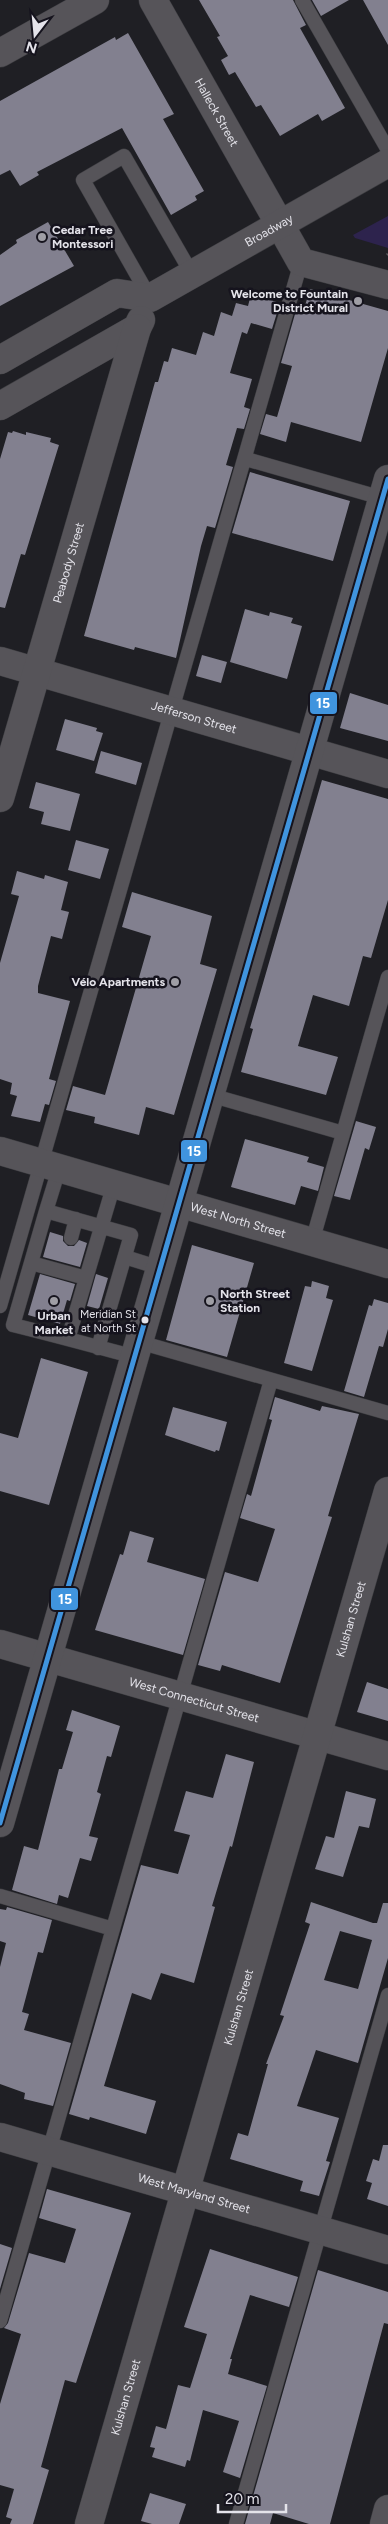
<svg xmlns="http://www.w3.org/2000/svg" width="388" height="2524" font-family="Figtree,sans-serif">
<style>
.green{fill:#2d234d}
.building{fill:#82808f;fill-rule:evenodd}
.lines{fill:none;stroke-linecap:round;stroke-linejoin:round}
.lane-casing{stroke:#3d3d41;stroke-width:15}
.street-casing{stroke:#3d3d41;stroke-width:29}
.secondary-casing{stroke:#3d3d41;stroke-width:29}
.path{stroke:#5a5a5e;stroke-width:3;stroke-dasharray:2.5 2.5;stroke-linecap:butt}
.lane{stroke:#565459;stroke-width:14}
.street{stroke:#565459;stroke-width:28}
.secondary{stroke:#565459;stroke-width:28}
.bus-1-casing{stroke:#15131d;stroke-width:9}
.bus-1{stroke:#4094de;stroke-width:5}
.poi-dot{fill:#9f9ea5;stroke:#15131d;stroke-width:2}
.bus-dot{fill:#e4e3ea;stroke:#15131d;stroke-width:2}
.labels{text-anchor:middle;stroke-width:5;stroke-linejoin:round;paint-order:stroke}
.bus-label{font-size:11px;fill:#e4e3ea;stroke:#15131d;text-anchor:end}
.street-label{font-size:12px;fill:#e4e3ea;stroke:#15131d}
.poi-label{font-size:12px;font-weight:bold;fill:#e4e3ea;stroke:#15131d;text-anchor:start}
.line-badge{stroke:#15131d;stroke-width:2}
.badge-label{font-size:14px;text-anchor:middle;font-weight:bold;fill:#fff}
</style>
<rect width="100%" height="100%" fill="#1f1f24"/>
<!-- green -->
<path class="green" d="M 388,216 L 388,248 L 355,238 L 353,235 Z"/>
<!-- building -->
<path class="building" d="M 199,0 L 293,0 L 306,25 L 300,28 L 345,108 L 322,121 L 318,114 L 280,136 L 261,105 L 256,107 L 235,72 L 229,75 L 221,60 L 228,56 L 217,37 L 220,36 Z
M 312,0 L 349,0 L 321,16 Z
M 363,0 L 388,0 L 388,45 Z
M 128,33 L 174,114 L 163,119 L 204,191 L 195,196 L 197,200 L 171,215 L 122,128 L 37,172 L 39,175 L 20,186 L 10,170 L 0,175 L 0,101 L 115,37 L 116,40 Z
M 48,222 L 74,266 L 0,306 L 0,255 L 17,243 L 16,240 Z
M 310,289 L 388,311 L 388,348 L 361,442 L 291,422 L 286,442 L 260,434 L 266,414 L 277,417 L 292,366 L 281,363 L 297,307 L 304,309 Z
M 251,294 L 280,303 L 272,329 L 251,323 L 247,334 L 242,332 L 230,373 L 252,379 L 244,407 L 250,409 L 244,429 L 237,428 L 226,465 L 233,467 L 215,528 L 207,526 L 201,546 L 176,658 L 135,647 L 134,650 L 84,636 L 155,382 L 158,382 L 164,361 L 168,362 L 172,348 L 196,355 L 203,332 L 214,336 L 221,312 L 232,316 L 236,303 L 248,306 Z
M 13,431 L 26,435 L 26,432 L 51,438 L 50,442 L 59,445 L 25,555 L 21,554 L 5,608 L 0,607 L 0,459 L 8,432 L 12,433 Z
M 250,472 L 350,501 L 333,561 L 232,533 Z
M 245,609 L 269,616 L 270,612 L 293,618 L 291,623 L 302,626 L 287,679 L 230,662 Z
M 202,655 L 227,662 L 221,683 L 196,676 Z
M 350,693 L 388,705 L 388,741 L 340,728 Z
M 65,719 L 97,728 L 96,731 L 103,733 L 94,761 L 56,750 Z
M 101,751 L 142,763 L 136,785 L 95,773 Z
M 322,780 L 388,799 L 388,900 L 371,958 L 363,956 L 349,1006 L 313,995 L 298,1046 L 338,1057 L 326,1095 L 241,1072 L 253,1029 L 250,1028 Z
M 36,782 L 80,794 L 70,831 L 41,824 L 44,812 L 29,808 Z
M 76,840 L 109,849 L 100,879 L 68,870 Z
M 17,871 L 44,879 L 45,875 L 68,882 L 61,910 L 69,912 L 62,939 L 51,936 L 38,986 L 38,993 L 70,1001 L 49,1079 L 56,1081 L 49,1105 L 45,1104 L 40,1122 L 11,1116 L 17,1096 L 10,1094 L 12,1083 L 0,1079 L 0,963 L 19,896 L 11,894 Z
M 132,892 L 212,916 L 200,964 L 217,969 L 174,1115 L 146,1107 L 139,1135 L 94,1123 L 95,1117 L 66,1110 L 73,1086 L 105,1095 L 151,936 L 122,927 Z
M 356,1121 L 376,1127 L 369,1150 L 365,1148 L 350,1200 L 334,1196 Z
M 245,1139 L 309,1157 L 307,1162 L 324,1167 L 318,1191 L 301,1186 L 295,1205 L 231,1187 Z
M 50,1232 L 63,1236 L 63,1241 L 68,1246 L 74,1246 L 79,1240 L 87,1243 L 80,1267 L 43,1257 Z
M 192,1245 L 254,1263 L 227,1357 L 166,1340 Z
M 40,1274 L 75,1284 L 70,1301 L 67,1300 L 60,1324 L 28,1315 Z
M 96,1274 L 108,1278 L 99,1309 L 87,1306 Z
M 312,1281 L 329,1286 L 326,1298 L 333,1300 L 312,1371 L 284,1363 L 305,1286 L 311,1287 Z
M 374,1299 L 388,1303 L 388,1329 L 383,1347 L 379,1346 L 364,1397 L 344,1391 L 369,1305 L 372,1306 Z
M 41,1358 L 88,1372 L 49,1505 L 0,1491 L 0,1433 L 18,1438 Z
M 275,1397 L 320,1411 L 322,1406 L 359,1414 L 328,1516 L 332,1517 L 280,1683 L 222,1665 L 220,1671 L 198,1665 L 225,1572 L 258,1582 L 275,1529 L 240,1518 L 247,1494 L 251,1496 L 272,1420 L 269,1419 Z
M 173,1407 L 227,1422 L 219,1451 L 216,1450 L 215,1452 L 165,1435 Z
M 130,1531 L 154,1538 L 147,1562 L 205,1579 L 183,1655 L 95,1630 L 120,1554 L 123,1555 Z
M 367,1682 L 388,1689 L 388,1721 L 357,1712 Z
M 72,1710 L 120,1726 L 111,1757 L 107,1756 L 97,1792 L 101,1794 L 89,1836 L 98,1838 L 91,1861 L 80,1858 L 68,1898 L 59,1895 L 57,1904 L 12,1890 L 24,1846 L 38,1850 L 59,1769 L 62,1769 L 73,1732 L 66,1730 Z
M 226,1754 L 254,1762 L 232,1847 L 230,1846 L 212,1906 L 215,1907 L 194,1983 L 161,1973 L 151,2000 L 132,1993 L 104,2086 L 156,2101 L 146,2134 L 90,2117 L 89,2120 L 69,2114 L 141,1865 L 178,1874 L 190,1835 L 174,1831 L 186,1791 L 213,1798 Z
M 346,1791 L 376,1799 L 369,1828 L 359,1826 L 343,1877 L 315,1869 L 326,1836 L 334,1838 Z
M 311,1902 L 373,1923 L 377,1923 L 383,1903 L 388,1903 L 388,1958 L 358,2063 L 316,2050 L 297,2106 L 339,2118 L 326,2161 L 330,2162 L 319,2196 L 300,2191 L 303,2181 L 230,2159 L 238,2133 L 248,2136 L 268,2064 L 266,2064 L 284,2016 L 280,2015 L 310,1924 L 305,1922 ZM 340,1931 L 372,1940 L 358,1989 L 324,1980 Z
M 7,1907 L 52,1920 L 43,1953 L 38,1952 L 22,2012 L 29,2014 L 24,2030 L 71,2043 L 53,2106 L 24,2099 L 25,2093 L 0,2084 L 0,1967 L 6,1943 L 0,1941 L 0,1909 L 6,1910 Z
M 383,2145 L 388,2145 L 388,2206 L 367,2199 L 372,2183 L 366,2181 L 373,2159 L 379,2161 Z
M 47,2189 L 131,2213 L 76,2383 L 65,2380 L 41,2467 L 49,2470 L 33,2524 L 10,2524 L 12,2519 L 6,2517 L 14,2489 L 0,2485 L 0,2404 L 21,2334 L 4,2328 L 8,2323 L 29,2253 L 65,2263 L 76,2229 L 39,2218 Z
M 0,2244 L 12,2248 L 0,2289 Z
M 210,2249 L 298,2277 L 289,2307 L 250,2295 L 230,2359 L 232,2359 L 228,2374 L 267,2386 L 240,2478 L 223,2472 L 239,2421 L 203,2410 L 190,2461 L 187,2460 L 185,2467 L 152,2457 L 155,2448 L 150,2447 L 156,2426 L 166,2429 L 178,2385 L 190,2388 L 207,2334 L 184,2327 Z
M 318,2270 L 388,2292 L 388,2324 L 384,2323 L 330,2524 L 309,2524 L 273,2513 L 270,2524 L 245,2524 Z
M 150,2493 L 186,2504 L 179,2524 L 152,2524 L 141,2521 Z"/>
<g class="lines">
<defs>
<path id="lane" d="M 302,0 L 388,150
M 150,298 L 83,180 L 124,156 L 192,274
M 246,459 L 382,498
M 210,1095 L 343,1133
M 46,1211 L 59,1169
M 71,1238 L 76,1219
M 312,1242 L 388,977
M 125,1257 L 160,1268
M 31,1263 L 86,1278
M 0,1306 L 301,262
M 68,1339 L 114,1184
M 139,1342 L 388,1413
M 98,1348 L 131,1235 L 46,1211 L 13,1325 C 54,1335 94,1346 135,1357
M 0,1896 L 113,1929
M 0,2321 L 271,1380
M 236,2524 L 388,1995"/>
<g id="street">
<path id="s1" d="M 153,0 L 301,262 L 388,285"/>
<path d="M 0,53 L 95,0"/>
<path id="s2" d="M 0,360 L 117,293 L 150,298 L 388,163"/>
<path d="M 0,406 L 137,328 L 141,320"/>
<path id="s3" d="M 0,661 L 388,774"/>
<path id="s4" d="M 0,798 L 137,328"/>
<path id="s5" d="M 0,1151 L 388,1264"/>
<path id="s6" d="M 0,1644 L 388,1756"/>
<path id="s7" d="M 0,2137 L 388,2250"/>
<path id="s8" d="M 89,2524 L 388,1491"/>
<path d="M 384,2524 L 388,2509"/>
</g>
<path id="secondary" d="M 0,1823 L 388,479"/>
</defs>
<!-- lane casing -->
<use href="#lane" class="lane-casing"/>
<!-- street casing -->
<use href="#street" class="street-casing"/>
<!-- secondary casing -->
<use href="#secondary" class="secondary-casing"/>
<!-- path -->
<path class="path" d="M 387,255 L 388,254"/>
<!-- lane -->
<use href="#lane" class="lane"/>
<!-- street -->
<use href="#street" class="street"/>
<!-- secondary -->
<use href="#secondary" class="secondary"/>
<defs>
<path id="bus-1" d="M 0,1823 L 388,479"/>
</defs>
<!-- bus-1 casing -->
<use href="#bus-1" class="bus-1-casing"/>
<!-- bus-1 -->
<use href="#bus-1" class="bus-1"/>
</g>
<!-- markers -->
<g class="poi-dot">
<circle cx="42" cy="237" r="5"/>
<circle cx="358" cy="301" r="5"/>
<circle cx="175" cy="982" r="5"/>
<circle cx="54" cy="1301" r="5"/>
<circle cx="210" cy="1301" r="5"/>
</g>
<circle class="bus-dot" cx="145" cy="1320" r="4.5"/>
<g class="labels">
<!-- bus labels -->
<g class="bus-label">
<text x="136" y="1318">Meridian St<tspan x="136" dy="14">at North St</tspan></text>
</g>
<!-- street labels -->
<g class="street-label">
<text dy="4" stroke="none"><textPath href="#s1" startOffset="129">Halleck Street</textPath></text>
<text dy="4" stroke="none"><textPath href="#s2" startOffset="305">Broadway</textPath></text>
<text dy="4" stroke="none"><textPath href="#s4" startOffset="245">Peabody Street</textPath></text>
<text dy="4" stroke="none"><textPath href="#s3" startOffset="202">Jefferson Street</textPath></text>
<text dy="4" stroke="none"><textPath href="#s5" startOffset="248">West North Street</textPath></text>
<text dy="4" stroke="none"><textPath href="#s8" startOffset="942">Kulshan Street</textPath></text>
<text dy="4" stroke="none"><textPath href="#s6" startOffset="202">West Connecticut Street</textPath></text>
<text dy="4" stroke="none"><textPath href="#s8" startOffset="538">Kulshan Street</textPath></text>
<text dy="4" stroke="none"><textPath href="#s7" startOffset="202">West Maryland Street</textPath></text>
<text dy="4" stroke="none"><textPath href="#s8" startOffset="132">Kulshan Street</textPath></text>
</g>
<!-- poi labels -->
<g class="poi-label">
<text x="52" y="234">Cedar Tree<tspan x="52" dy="14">Montessori</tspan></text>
<text x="348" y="298" text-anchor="end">Welcome to Fountain<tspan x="348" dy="14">District Mural</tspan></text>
<text x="165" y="986" text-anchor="end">Vélo Apartments</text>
<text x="220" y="1298">North Street<tspan x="220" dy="14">Station</tspan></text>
<text x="54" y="1320" text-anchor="middle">Urban<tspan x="54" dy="14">Market</tspan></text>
</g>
</g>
<g class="line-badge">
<rect x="309" y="691" width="29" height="24" rx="5" fill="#4094de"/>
<rect x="180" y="1139" width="28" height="24" rx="5" fill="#4094de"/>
<rect x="50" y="1587" width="29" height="24" rx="5" fill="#4094de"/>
</g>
<g class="badge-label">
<text x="323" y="708">15</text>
<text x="194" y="1156">15</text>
<text x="65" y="1604">15</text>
</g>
<!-- north arrow -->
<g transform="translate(35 35) rotate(196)" stroke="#15131d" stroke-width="4" paint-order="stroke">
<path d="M0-4L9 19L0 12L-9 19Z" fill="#e4e3ea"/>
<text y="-8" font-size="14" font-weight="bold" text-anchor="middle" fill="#e4e3ea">N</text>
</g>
<!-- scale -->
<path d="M218 2504v8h68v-8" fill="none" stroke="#e4e3ea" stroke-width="2.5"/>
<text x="225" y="2504" font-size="15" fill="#e4e3ea" stroke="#15131d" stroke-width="4" paint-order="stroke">20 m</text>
</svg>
